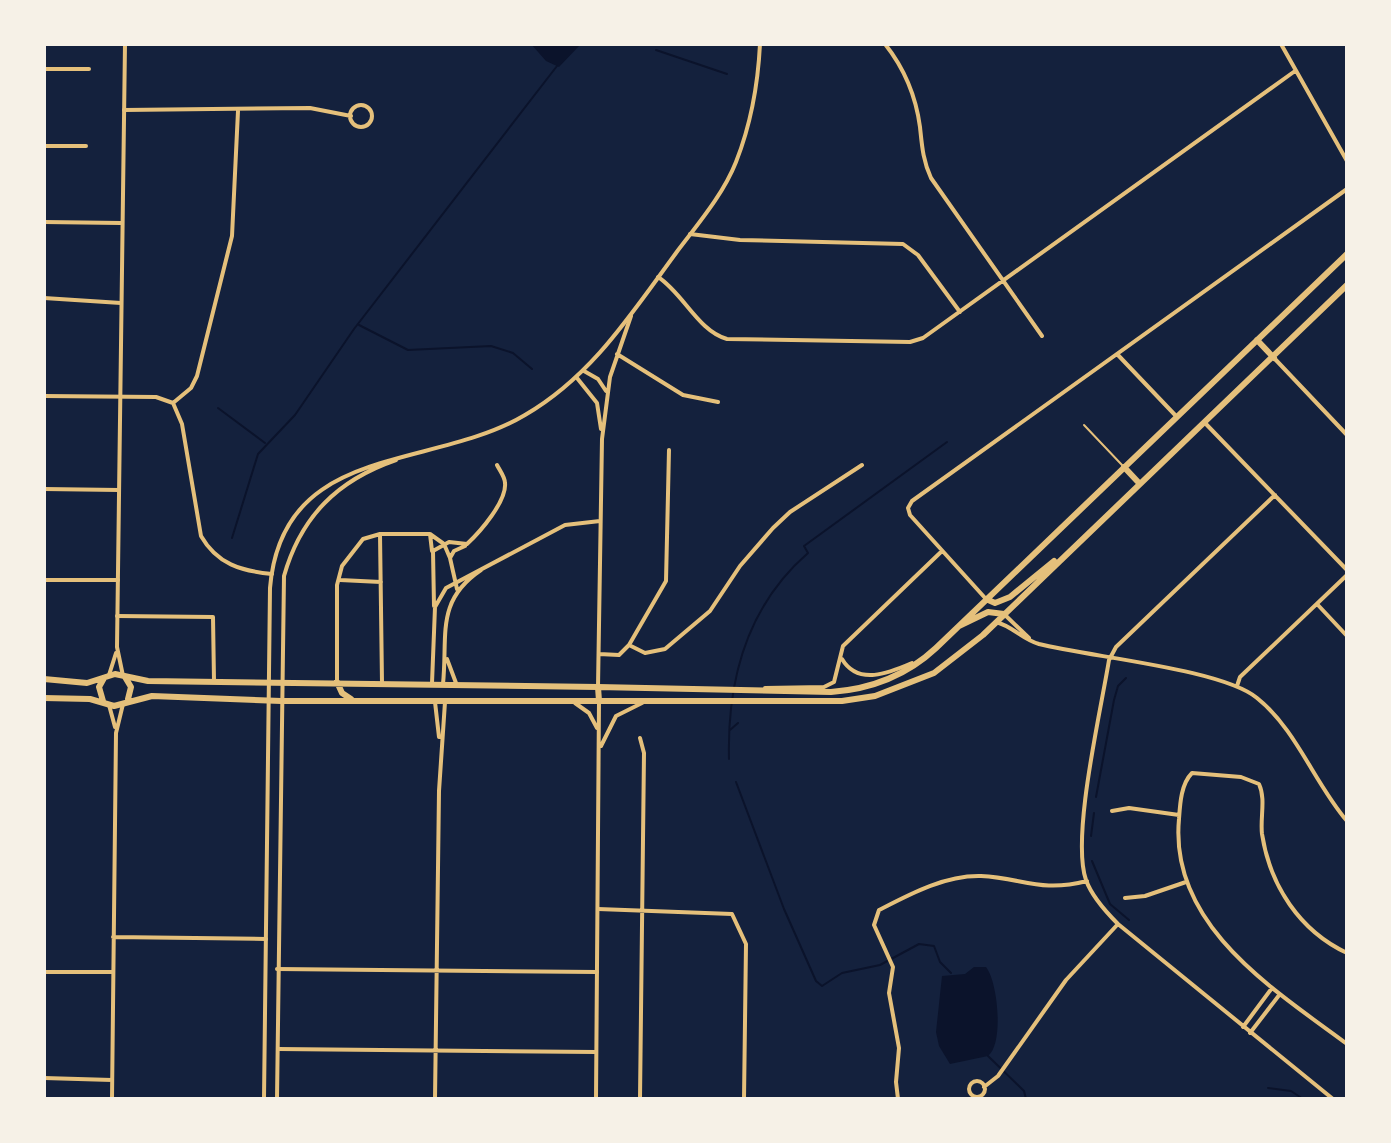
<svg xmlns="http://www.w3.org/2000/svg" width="1391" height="1143" font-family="Signika,sans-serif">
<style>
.water{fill:#0b132b}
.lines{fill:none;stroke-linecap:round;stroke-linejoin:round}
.stream{stroke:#0b132b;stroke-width:2}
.service{stroke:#e5c07b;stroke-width:2}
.minor{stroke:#e5c07b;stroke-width:4}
.tertiary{stroke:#e5c07b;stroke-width:4}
.primary{stroke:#e5c07b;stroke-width:6}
.trunk{stroke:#e5c07b;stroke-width:6}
</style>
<rect width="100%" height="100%" fill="#14213d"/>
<!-- water -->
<path class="water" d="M 531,44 L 581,44 L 559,67 L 546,61 Z
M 974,967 L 986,967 C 998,982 1004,1044 988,1056 L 950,1064 L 939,1046 L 936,1032 L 942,976 L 965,974 Z"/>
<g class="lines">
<!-- stream -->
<path class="stream" d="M 656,50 L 727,74
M 359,325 L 408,350 L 491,346 L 513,353 L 532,369
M 218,408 L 265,443
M 232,538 L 258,454 L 295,415 L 354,329 L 557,66
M 730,730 L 738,723
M 729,759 C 727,681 747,606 808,553 L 804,546 L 947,442
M 736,782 L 784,909 L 816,981 L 822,986 L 842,973 L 880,965 L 919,944 L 934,946 L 940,962 L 951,973
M 1096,797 L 1114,700 L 1118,686 L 1126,678
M 1091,836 L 1094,813
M 1092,861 L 1110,904 L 1129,920
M 988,1056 L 1024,1091 L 1026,1099
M 1268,1088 L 1291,1091 L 1303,1099"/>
<!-- service -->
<path class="service" d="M 1084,425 L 1122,465"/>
<!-- minor -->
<path class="minor" d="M 885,44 C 904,68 916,97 920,127 C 922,146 923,161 931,178 L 1042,336
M 1281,44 L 1347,161
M 44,69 L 89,69
M350 116a11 11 0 1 1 22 0a11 11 0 1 1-22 0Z
M 124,110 L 310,108 L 351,116
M 44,146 L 86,146
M 44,222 L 121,223
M 690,234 L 740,240 L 903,244 L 918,255 L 960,312
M 658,277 C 683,293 698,331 727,339 L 910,342 L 923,338 L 1295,71
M 44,298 L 121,303
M 617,354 L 683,395 L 718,402
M 1117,354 L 1176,416
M 1274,358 L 1347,435
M 584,371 L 598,379 L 606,391
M 577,378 L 597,403 L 601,429
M 44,396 L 156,397 L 173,403 L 182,424 L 201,536 C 217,564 241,571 272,574
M 173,403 L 191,388 L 197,376 L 232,236 L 238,111
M 1205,423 L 1347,570
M 44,489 L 119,490
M 1275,495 L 1116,647 L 1109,660 C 1101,710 1071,837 1086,880 C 1092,897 1106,912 1118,924 L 1333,1099
M 380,534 L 382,683
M 430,534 L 432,551
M 44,580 L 118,580
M 340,580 L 381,582
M 457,589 L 450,558 L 454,551 L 465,546
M 986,599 L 910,515 L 908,508 L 912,501 L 1347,189
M 1317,604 L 1347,636
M 434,606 L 433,551 L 449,542 L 467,544 C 480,532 507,501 505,483 C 505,477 500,471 497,465
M 1004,614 L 1029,638
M 117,616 L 213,617 L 214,681
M 996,622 C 1012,626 1022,639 1039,644 C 1090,657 1222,669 1257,698 C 1296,729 1315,784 1347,821
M 629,645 L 666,581 L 669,450
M 599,654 L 619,655 L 629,645 L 645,653 L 665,649 L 710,611 L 740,566 L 773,528 L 790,512 L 862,465
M 447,659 L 456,683
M 842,659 C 858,686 889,673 912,663
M 337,682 L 337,585 L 342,566 L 363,539 L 380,534 L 430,534 L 444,544 L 450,558
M 432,683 L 435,607 L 446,588 L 565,525 L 600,521
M 443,684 C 448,635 435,601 481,570
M 1237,686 L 1240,677 L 1347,575
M 598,687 L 602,439 L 610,377 L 631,316
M 765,688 L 824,687 L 834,682 L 843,646 L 942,551
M 435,702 L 439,737
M 109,705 L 115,727
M 1112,811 L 1129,808 L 1179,815
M 1125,898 L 1145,896 L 1186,882
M 598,909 L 732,914 L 746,944 L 744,1099
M 113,937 L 266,939
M 1347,953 C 1300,931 1270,886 1262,834 C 1260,818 1266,799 1259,784 L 1241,777 L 1192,773 C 1181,784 1180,804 1179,819 C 1169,925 1273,989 1347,1044
M 277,969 L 597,972
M 44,972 L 113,972
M 1243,1027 L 1272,988
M 1250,1033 L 1280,994
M 278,1049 L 596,1052
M 44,1078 L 112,1080
M969 1089a8 8 0 1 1 16 0a8 8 0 1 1-16 0Z
M 984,1087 L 998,1076 L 1066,980 L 1118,924
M 112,1099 L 116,733 L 123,704
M 435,1099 L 439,791 L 445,702
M 640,1099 L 644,753 L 640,738
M 898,1099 L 896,1082 L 899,1048 L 889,993 L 893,967 L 874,925 L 879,910 C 910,894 945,875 981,876 C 1023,878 1040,893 1087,881"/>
<!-- tertiary -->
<path class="tertiary" d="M 109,675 L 116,653
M 123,676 L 117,647 L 125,44
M 575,703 L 589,713 L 597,728
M 601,746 L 616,716 L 642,703
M 264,1099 L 270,588 C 282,442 431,471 525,415 C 592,376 631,314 676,253 C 697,225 723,195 736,162 C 751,124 758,84 760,44
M 277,1099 L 284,576 C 301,516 338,480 396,460
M 596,1099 L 599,701"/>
<!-- primary -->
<path class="primary" d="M 125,677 L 131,687 L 128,699
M 44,679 L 87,683 L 115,674 L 148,681 L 598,687
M 337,682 L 342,693 L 351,699
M 44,698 L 90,699 L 114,706 L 152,696 L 281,701 L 599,701
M 103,701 L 99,687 L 104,678"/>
<!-- trunk -->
<path class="trunk" d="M 1347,254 L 936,648 C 906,676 872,689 831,692 L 598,687 L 599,701 L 842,701 L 875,696 L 934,673 L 983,635 L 1347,285
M 1257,340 L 1274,358
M 1124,467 L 1139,483
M 986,599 L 995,603 L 1010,597 L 1054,561
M 959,626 L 988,612 L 1004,614"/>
</g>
<!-- border -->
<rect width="1391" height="1143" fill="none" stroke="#f6f1e7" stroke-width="92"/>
</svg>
